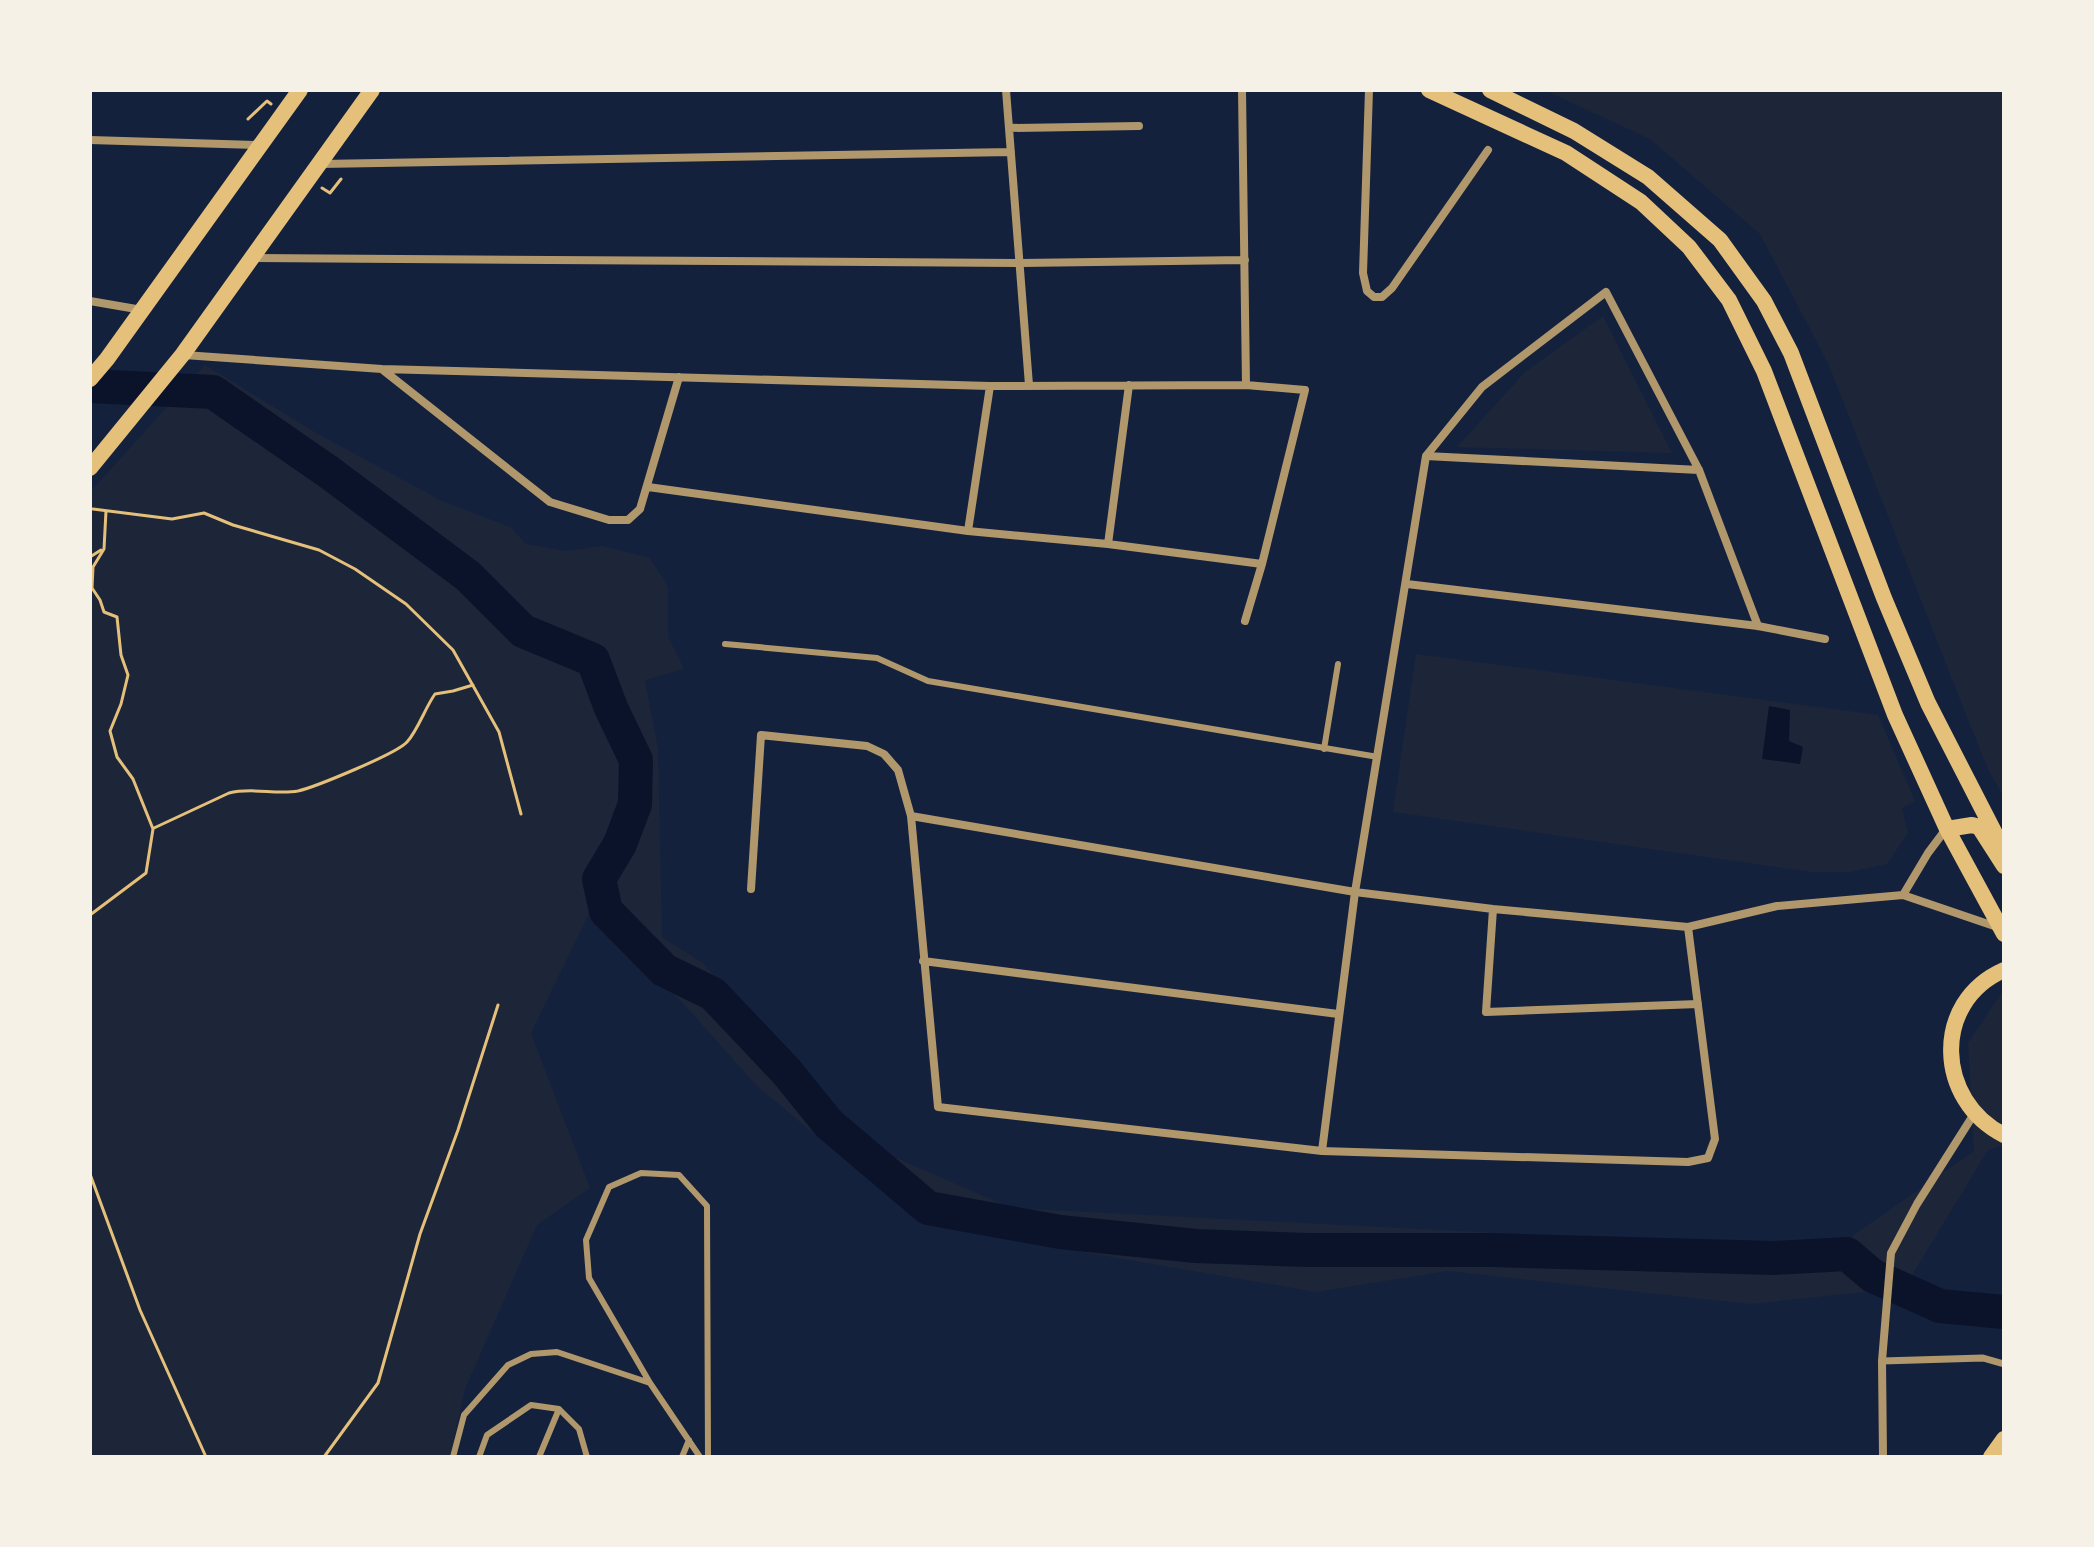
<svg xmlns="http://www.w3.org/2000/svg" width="2094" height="1547" font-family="'Roboto Condensed',sans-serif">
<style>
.green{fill:#1d2539}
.water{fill:#0b132b}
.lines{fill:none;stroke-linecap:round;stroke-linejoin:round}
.river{stroke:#0b132b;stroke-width:34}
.path{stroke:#e5c07b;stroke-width:3}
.service{stroke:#b1986c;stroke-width:6}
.pedestrian{stroke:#b1986c;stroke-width:7}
.minor{stroke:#b1986c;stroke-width:8}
.secondary{stroke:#e5c07b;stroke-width:16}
</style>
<rect width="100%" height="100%" fill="#14213d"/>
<!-- green -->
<path class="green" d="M 1544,90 L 2004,90 L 2004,797 L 1989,771 L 1972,730 L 1828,363 L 1760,234 L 1650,139 Z
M 1603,316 L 1672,453 L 1457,447 L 1525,372 Z
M 205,365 L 318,434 L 442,501 L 510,527 L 526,544 L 565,551 L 602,546 L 650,558 L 668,587 L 668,637 L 684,669 L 645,680 L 658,749 L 662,937 L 704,964 L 753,1023 L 878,1150 L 1011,1208 L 1691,1243 L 1848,1239 L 1974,1151 L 1968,1043 L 2004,989 L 2004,1145 L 1988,1150 L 1904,1288 L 1750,1304 L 1447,1271 L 1316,1292 L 1071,1250 L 913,1208 L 832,1149 L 756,1085 L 681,1001 L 632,957 L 599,893 L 531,1033 L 590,1188 L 537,1225 L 465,1389 L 450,1457 L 90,1457 L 90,492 Z
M 1416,654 L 1878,715 L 1915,801 L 1902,808 L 1908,833 L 1887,864 L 1849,872 L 1812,872 L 1393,812 Z"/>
<!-- water -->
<path class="water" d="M 1769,706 L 1790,710 L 1789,741 L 1803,747 L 1800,764 L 1762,759 Z"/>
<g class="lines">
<!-- river -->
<path class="river" d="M 90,386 L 213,392 L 330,473 L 468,576 L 523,631 L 593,660 L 611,708 L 636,760 L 635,804 L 620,844 L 599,879 L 606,911 L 664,970 L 713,994 L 786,1071 L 829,1124 L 928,1208 L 1060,1232 L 1196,1246 L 1308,1250 L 1493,1250 L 1774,1258 L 1847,1254 L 1873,1276 L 1940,1306 L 2004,1312"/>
<!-- path -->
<path class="path" d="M 248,119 L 267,101 L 271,104
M 322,188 L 330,193 L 341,179
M 93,509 L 172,519 L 204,513 L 233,525 L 319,550 L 355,569 L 406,604 L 453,650 L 499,732 L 521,814
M 90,557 L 101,550
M 154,828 L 229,793 C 252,787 276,795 298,791 C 315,787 396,754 407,742 C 418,730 425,708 435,694 L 453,691 L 473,685
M 90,915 L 146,873 L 153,829 L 133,779 L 117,757 L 110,731 L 121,704 L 128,675 L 121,655 L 117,617 L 104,612 L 100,600 L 92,588 L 93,567 L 104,549 L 106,511
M 90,1174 L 140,1310 L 206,1457
M 324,1457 L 378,1383 L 420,1234 L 458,1130 L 498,1005"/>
<!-- service -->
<path class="service" d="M 725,644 L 877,658 L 928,681 L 1378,757
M 1324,749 L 1338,664
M 453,1457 L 464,1415 L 508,1365 L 531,1354 L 557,1352 L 650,1383
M 479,1457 L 487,1435 L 531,1405 L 559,1409 L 579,1429 L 587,1457
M 539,1457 L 559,1409
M 682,1457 L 689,1440
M 700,1457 L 650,1383 L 589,1278 L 586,1240 L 609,1187 L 641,1173 L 679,1175 L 707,1206 L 708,1457"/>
<!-- pedestrian -->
<path class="pedestrian" d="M 1882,1361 L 1983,1358 L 2004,1364"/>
<!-- minor -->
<path class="minor" d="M 1006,90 L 1029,385
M 1242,90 L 1246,385
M 1369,90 L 1363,273 L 1367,291 L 1374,297 L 1382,297 L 1392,288 L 1488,150
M 1009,128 L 1139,126
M 90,140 L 260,145
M 320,164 L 1011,152
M 254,258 L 1021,263 L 1245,260
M 90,301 L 142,310
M 184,355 L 382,369 L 990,386 L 1246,385 L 1305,390 L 1262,564 L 1245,621
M 383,370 L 550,502 L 609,520 L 628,520 L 640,509 L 679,377
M 1426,456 L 1699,470
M 648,487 L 968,531 L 1108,544 L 1262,564
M 968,531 L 990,386
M 1108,544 L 1129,385
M 1407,584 L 1758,626 L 1825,639
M 911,816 L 1355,892 L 1493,909 L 1688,927 L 1777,906 L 1903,895 L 1997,927
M 751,889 L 761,735 L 867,746 L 884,754 L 898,770 L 911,816 L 938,1107 L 1322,1151 L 1688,1162 L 1708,1158 L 1715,1139 L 1688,927
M 1903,895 L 1928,853 L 1946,829
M 1493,909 L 1486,1012 L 1698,1004
M 923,961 L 1338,1014
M 1322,1151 L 1355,892 L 1426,456 L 1482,387 L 1606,292 L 1699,470 L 1758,626
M 1883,1457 L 1882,1361 L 1891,1253 L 1917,1204 L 1974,1114"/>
<!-- secondary -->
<path class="secondary" d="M 1429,90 L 1566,153 L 1641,202 L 1689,247 L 1729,300 L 1764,371 L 1895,715 L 1947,829 L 2004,934
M 1490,90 L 1574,131 L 1648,177 L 1720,240 L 1764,301 L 1791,353 L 1884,598 L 1928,703 L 2004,851
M 90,379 L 107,359 L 300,90
M 90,468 L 183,354 L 372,90
M 1947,829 L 1972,825 L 1979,827 L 2004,866
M 2004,970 C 1931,1002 1936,1101 2004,1135
M 1991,1457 L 2004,1439"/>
</g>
<!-- border -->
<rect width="2094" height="1547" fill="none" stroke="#f6f1e7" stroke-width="184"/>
</svg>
